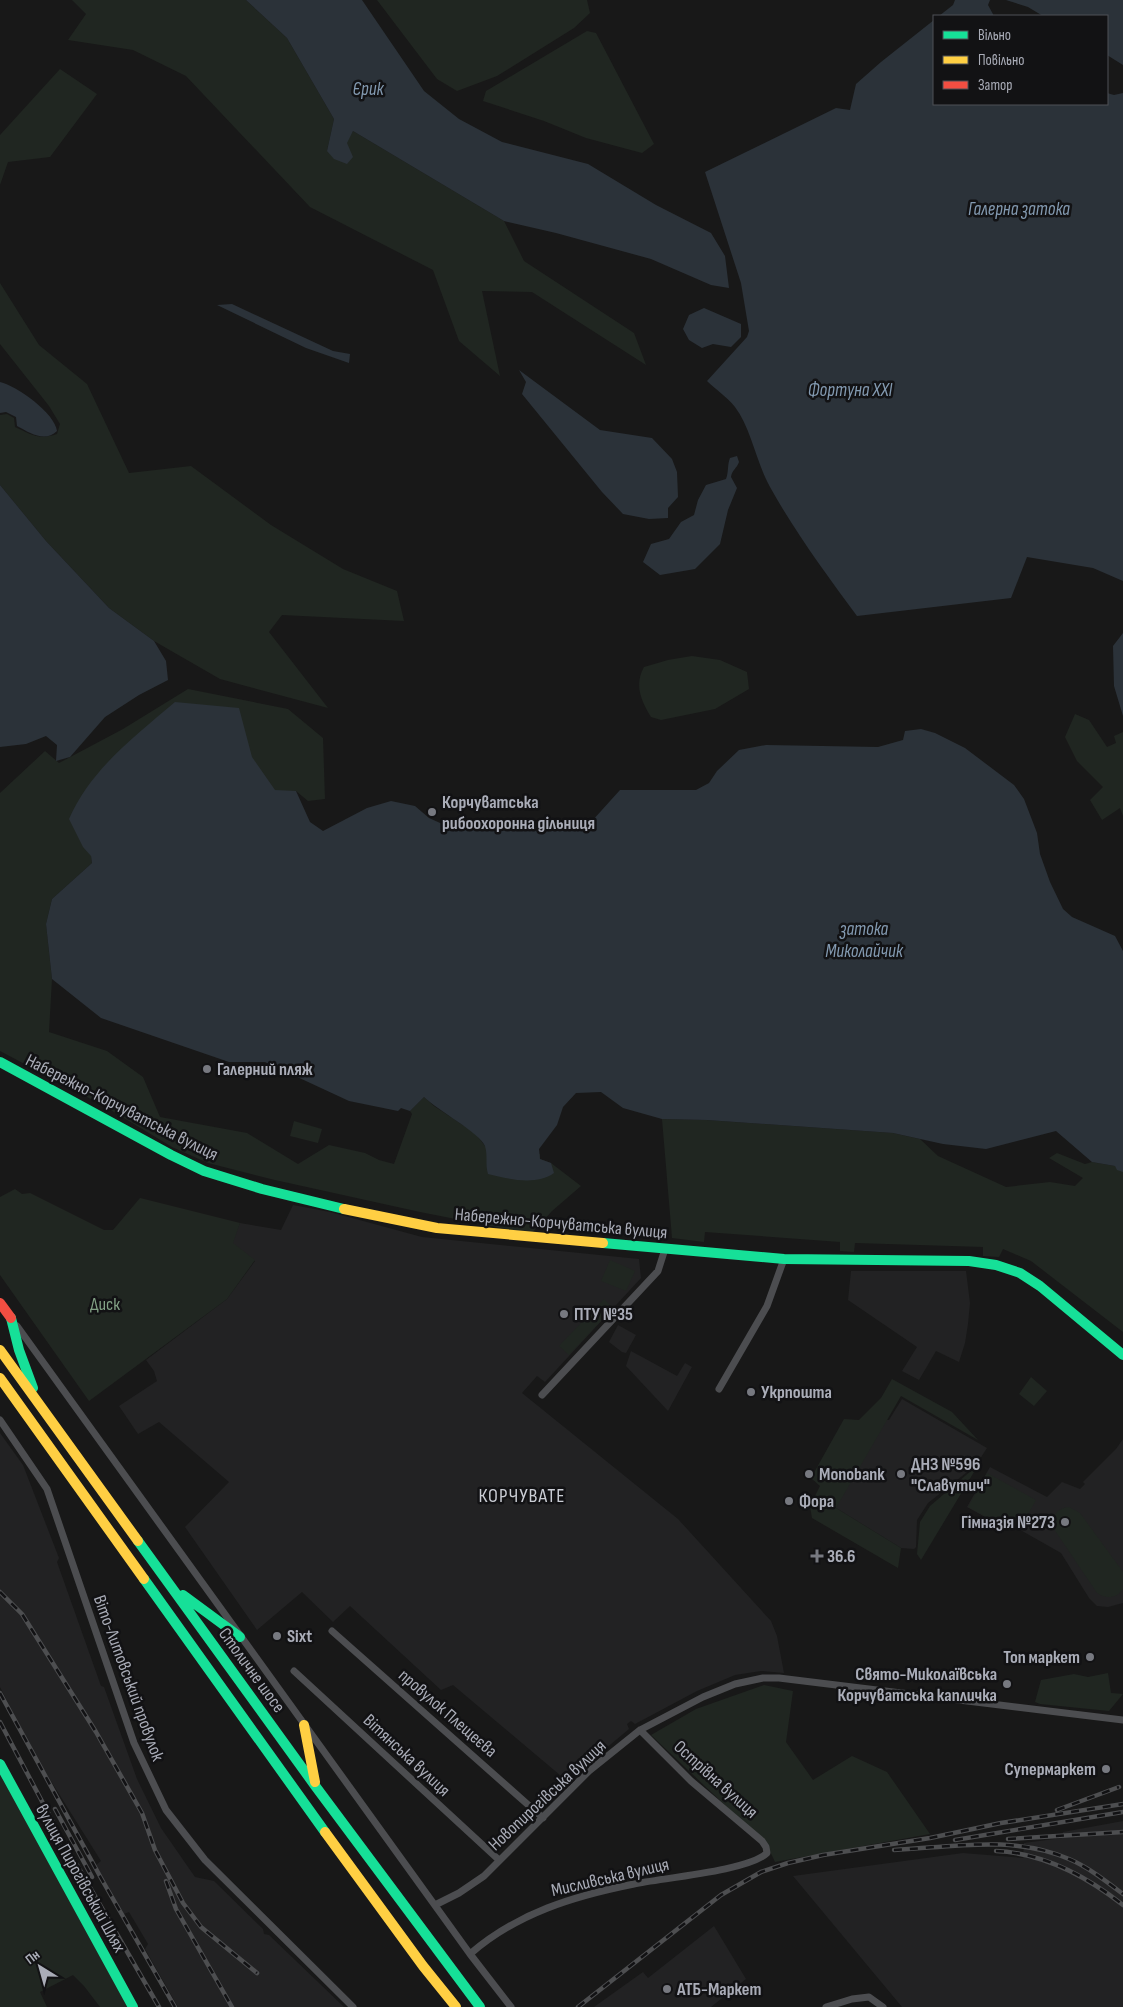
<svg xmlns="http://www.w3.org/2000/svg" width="1123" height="2007" font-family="'Sofia Sans Condensed',sans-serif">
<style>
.built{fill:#222223}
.green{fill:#202621}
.water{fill:#2b3239}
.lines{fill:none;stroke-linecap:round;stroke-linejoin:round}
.street{stroke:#4c4d50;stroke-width:7}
.fast{stroke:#16e098;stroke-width:10}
.slow{stroke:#ffcf43;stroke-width:10}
.jam{stroke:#f24e42;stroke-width:10}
.rail-casing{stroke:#4d4e50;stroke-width:4.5}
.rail{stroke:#121214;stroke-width:2.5;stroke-dasharray:8;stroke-linecap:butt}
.poi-dot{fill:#777980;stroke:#121214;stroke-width:2}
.labels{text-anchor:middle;stroke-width:5;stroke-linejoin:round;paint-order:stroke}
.poi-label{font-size:18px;font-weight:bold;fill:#aaadb8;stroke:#121214;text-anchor:start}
.street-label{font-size:18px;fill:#aaadb8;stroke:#121214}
.park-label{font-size:18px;fill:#82a185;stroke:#121214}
.water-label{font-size:19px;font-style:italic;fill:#839ab1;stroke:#121214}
.quarter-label{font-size:20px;letter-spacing:1px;fill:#cacdd4;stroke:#121214}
</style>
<rect width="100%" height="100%" fill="#181818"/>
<!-- built -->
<path class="built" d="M 293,1205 L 330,1212 L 422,1237 L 639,1259 L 641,1278 L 545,1382 L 537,1376 L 522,1393 L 678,1519 L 771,1621 L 777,1636 L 784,1673 L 761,1671 L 735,1675 L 697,1691 L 635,1724 L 631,1721 L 627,1724 L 629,1729 L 567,1781 L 453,1685 L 441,1690 L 350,1606 L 333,1622 L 302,1592 L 257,1630 L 185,1527 L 229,1482 L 159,1422 L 138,1434 L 119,1406 L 157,1381 L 154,1371 L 146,1360 L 227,1299 L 255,1261 L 230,1246 L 240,1223 L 281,1230 Z
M 851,1271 L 966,1271 L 970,1303 L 968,1324 L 965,1343 L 959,1362 L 936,1351 L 919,1380 L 902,1371 L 917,1347 L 848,1300 Z
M 618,1325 L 636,1335 L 626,1353 L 622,1352 L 609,1342 Z
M 631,1351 L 677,1376 L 685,1363 L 692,1367 L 668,1411 L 626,1366 Z
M 902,1399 L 987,1448 L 976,1465 L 928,1503 L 917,1520 L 916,1547 L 914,1549 L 901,1548 L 823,1500 L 872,1417 L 889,1420 Z
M 0,1433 L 23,1465 L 59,1558 L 57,1562 L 101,1686 L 104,1687 L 137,1779 L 161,1828 L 195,1877 L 214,1881 L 263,1929 L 264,1934 L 269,1935 L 344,2007 L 178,2007 L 145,1949 L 148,1944 L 129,1912 L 124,1914 L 96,1865 L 101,1861 L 34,1754 L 0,1687 Z
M 1123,1439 L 1123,1603 L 1108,1607 L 1097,1606 L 1089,1598 L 1061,1553 L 1003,1520 L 1000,1525 L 967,1507 L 990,1467 L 1047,1497 L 1062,1482 L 1080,1489 L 1085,1484 L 1083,1482 L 1116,1449 Z
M 1123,1821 L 1123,2007 L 902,2007 L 793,1876 L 963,1853 L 1023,1858 L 1024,1843 L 1062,1838 L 1063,1832 Z
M 714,1926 L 746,1979 L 711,2007 L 594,2007 L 643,1972 L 648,1978 Z"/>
<!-- green -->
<path class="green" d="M 72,0 L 246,0 L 287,38 L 334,119 L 327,151 L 346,143 L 353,131 L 504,221 L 524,261 L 634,333 L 646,365 L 532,292 L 482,291 L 500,376 L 459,341 L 433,270 L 310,207 L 186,76 L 133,50 L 68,40 L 86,14 Z
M 377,0 L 587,0 L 590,13 L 574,28 L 497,76 L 457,91 L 437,79 Z
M 587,31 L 596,33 L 654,144 L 642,153 L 586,138 L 544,121 L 483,101 L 486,91 Z
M 60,69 L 97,94 L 50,157 L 8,162 L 0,185 L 0,135 Z
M 0,283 L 39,345 L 87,384 L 129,473 L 191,466 L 271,525 L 343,569 L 397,591 L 404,621 L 282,615 L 269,632 L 328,708 L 220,679 L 154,641 L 109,608 L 46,541 L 0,485 L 0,415 L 7,414 L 14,418 L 15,427 C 32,435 39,440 57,434 L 60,424 L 49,406 L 0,344 Z
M 692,656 L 720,660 L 747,672 L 749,689 L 715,709 L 661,720 L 651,717 C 641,701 634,685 644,667 L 668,660 Z
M 188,689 L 288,709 L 323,738 L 325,799 L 308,801 L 296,791 L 91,856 L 92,863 L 52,899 L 46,924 L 52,979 L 49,1032 L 107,1051 L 143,1077 L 160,1117 L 247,1133 L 298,1164 L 329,1145 L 365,1153 L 379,1160 L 394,1164 L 412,1114 L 410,1111 L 424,1097 L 434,1106 L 475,1133 L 485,1146 L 540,1154 L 540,1159 L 551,1163 L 581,1186 L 552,1211 L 531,1234 L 420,1212 L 275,1180 L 208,1163 L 172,1147 L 104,1106 L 0,1051 L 0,793 L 45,751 L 59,763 L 123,729 Z
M 1075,714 L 1089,720 L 1107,747 L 1116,743 L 1114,736 L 1123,732 L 1123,816 L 1120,808 L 1102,820 L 1090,800 L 1103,787 L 1077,761 L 1065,737 Z
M 662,1119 L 707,1120 L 893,1133 L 920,1139 L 938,1156 L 1006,1187 L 1050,1182 L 1075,1186 L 1083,1178 L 1049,1158 L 1057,1153 L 1085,1164 L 1092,1162 L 1115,1166 L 1123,1169 L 1123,1332 L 1031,1261 L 1003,1249 L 999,1257 L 983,1256 L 983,1247 L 855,1243 L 854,1252 L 840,1251 L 840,1242 L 705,1232 L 704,1242 L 672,1238 Z
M 294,1121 L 322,1129 L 318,1143 L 290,1136 Z
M 15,1189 L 22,1194 L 30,1193 L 104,1230 L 113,1230 L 140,1198 L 240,1223 L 233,1243 L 255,1260 L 227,1299 L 89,1401 L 0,1275 L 0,1197 Z
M 610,1260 L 635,1271 L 626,1291 L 601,1281 Z
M 604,1299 L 613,1308 L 569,1355 L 559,1346 Z
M 1031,1377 L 1047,1391 L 1034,1406 L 1019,1394 Z
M 892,1379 L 952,1412 L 978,1440 L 901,1396 L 836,1508 L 901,1548 L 898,1568 L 812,1518 L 810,1506 L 820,1486 L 811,1478 L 844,1419 L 859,1420 L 881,1398 Z
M 972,1470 L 974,1472 L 921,1560 L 917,1554 L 920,1522 L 930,1506 Z
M 987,1473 L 1036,1500 L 1020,1529 L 1003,1520 L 1000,1525 L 968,1507 Z
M 1069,1507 L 1080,1513 L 1123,1572 L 1123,1589 C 1116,1599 1106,1599 1097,1593 L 1054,1529 C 1050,1517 1057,1508 1069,1507 Z
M 1108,1673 L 1111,1693 L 1123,1694 L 1109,1711 L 1040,1704 L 1035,1702 L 1041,1680 L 1074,1674 L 1088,1677 Z
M 764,1685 L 793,1691 L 786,1742 L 813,1780 L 852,1756 L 887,1772 L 930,1834 L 775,1862 L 767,1845 L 651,1735 L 696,1709 Z
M 0,1769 L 67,1885 L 63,1889 L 128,2007 L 100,2007 L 84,1986 L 73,1975 L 40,1992 L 47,2007 L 0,2007 Z"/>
<!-- water -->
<path class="water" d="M 246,0 L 362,0 L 424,91 L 459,119 L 502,142 L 588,164 L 656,205 L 711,233 L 725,256 L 729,288 L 711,285 L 651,259 L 556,233 L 504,221 L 353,131 L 347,143 L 353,157 L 347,164 L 334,159 L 327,151 L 334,119 L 287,38 Z
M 955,0 L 990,0 L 988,5 L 994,16 L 939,16 L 953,5 Z
M 1006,0 L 1123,0 L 1123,65 L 1107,55 L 1107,16 L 1043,16 L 1028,7 Z
M 934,20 L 934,104 L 1107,104 L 1107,93 L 1114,95 L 1123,93 L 1123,581 L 1093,568 L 1027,557 L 1011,598 L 857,616 C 826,574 795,532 770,487 C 756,462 751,428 735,407 C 727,397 715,389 707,381 L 747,337 L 749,331 L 741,283 L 705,172 L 836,108 L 850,110 L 856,84 L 881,62 Z
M 232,304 L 333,351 L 350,354 L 349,363 L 306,348 L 217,305 Z
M 704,308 L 741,324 L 741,337 L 731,347 L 713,344 L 702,348 L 689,340 L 683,329 L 689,315 Z
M 519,370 L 600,430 L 652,438 L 672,459 L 677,472 L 678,497 L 668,508 L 668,518 L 649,519 L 623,514 L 602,492 L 522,394 L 526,382 Z
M 0,382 C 17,386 55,413 57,431 C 45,443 30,433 17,426 L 16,417 L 6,412 L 0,413 Z
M 737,456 L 739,462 C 737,468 732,470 731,477 L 737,488 L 728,510 L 720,544 L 695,569 L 660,575 L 643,562 L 651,544 L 669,539 L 681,522 L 694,515 L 698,500 L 706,485 L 726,479 C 729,471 727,466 730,458 Z
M 0,485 L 46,541 L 109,608 L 154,641 L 166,661 L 168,680 L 139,695 L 105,717 L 70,757 L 56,761 L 57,745 L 46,736 L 26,744 L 0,747 Z
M 1123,633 L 1123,716 L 1114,686 L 1113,646 Z
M 175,702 L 239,708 L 252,757 L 275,790 L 296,791 L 310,822 L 323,831 L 367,808 L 391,801 L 415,806 L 429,818 L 449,827 L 469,821 L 485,825 L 500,831 L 573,821 L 592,821 L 620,790 L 696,790 L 709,783 L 717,771 L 739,750 L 766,745 L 878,747 L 903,740 L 905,731 L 921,729 L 935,733 L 965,748 L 1014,785 L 1024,799 L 1037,833 L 1040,854 L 1050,882 L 1063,909 L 1072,917 L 1115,936 L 1123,951 L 1123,1172 L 1117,1170 L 1115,1166 L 1092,1162 L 1056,1131 L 986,1149 L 943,1144 L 893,1133 L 707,1120 L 662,1119 L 623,1108 L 601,1092 L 576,1093 L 563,1107 L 557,1125 L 539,1149 L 540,1159 L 551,1163 L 554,1173 C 536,1186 508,1179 488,1174 C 485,1164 488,1156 485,1146 C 480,1133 437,1110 424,1097 L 410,1111 L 401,1108 L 398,1111 L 349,1101 L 265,1062 L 229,1062 L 101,1018 L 52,979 L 46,924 L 52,899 L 92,863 L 91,856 L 83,847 L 69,819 C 91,769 134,737 175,702 Z"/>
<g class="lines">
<!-- street -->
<path class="street" d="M 17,1326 L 470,1954 L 511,2007
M 719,1389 L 767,1306 L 784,1259
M 542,1395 L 658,1271 L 665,1249
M 0,1420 L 47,1489 L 134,1743 L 166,1810 L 205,1860 L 353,2007
M 332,1631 L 543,1818
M 294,1671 L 499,1860
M 435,1905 L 459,1893 L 484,1876 L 589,1771 L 640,1730 L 703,1697 L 735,1684 L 763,1678 L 779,1678 L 1123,1720
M 470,1954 C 517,1913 574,1896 634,1884 C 662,1878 749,1871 767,1853 L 766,1847 L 762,1841 L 691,1781 L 640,1730
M 826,2007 L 852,1999 L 869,1997 L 883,2007"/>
<!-- fast -->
<path class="fast" d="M 0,1062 L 171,1155 L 204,1171 L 262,1189 L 344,1209
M 603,1243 L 784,1259 L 969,1261 L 996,1265 L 1020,1273 L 1040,1286 L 1123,1355
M 11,1318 L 19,1350 L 33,1388
M 138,1541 L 316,1787 L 480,2007
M 144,1579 L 325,1832
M 183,1595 L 240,1637
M 0,1764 L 133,2007"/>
<!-- slow -->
<path class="slow" d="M 344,1209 L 437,1228 L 603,1243
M 0,1350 L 138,1541
M 0,1378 L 144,1579
M 304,1725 L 315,1782
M 325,1832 L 423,1966 L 456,2007"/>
<!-- jam -->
<path class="jam" d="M 0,1303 L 11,1318"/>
<defs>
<path id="rail" d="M 0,1592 L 22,1614 L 96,1732 L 142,1813 L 155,1850 L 183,1903 L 201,1927 L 257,1973
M 0,1693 L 101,1878 L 175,2007
M 0,1722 L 54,1824
M 55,1809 L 92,1877
M 1057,1810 L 1119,1787
M 45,1819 L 66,1857
M 1008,1839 L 1123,1832
M 955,1840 L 1123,1812
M 66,1846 L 159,2007
M 894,1850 C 952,1847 1014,1835 1069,1859 C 1088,1867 1106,1881 1123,1894
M 996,1851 C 1044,1853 1086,1876 1123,1905
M 166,1881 L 176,1909 L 232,2007
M 578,2007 L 721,1895 L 761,1872 L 788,1863 L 823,1855 L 930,1838 L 1001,1823 L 1123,1804"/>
</defs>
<!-- rail casing -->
<use href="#rail" class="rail-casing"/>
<!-- rail -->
<use href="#rail" class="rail"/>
</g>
<!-- markers -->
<g class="poi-dot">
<circle cx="432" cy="812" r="5"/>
<circle cx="207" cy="1069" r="5"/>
<circle cx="564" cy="1314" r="5"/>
<circle cx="751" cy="1392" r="5"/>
<circle cx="809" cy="1474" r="5"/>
<circle cx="901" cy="1474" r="5"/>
<circle cx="789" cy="1501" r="5"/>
<circle cx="1065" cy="1522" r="5"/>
<path d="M814.5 1548.5h5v5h5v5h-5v5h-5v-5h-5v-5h5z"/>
<circle cx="277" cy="1636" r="5"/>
<circle cx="1090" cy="1657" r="5"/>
<circle cx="1007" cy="1684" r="5"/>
<circle cx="1106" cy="1769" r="5"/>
<circle cx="667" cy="1989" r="5"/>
</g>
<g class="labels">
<!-- poi labels -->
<g class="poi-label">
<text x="442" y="808">Корчуватська<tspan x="442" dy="21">рибоохоронна дільниця</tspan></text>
<text x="217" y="1075">Галерний пляж</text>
<text x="574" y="1320">ПТУ №35</text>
<text x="761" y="1398">Укрпошта</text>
<text x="911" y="1470">ДНЗ №596<tspan x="911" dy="21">"Славутич"</tspan></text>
<text x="819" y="1480">Monobank</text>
<text x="799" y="1507">Фора</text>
<text x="1055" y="1528" text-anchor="end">Гімназія №273</text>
<text x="827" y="1562">36.6</text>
<text x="287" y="1642">Sixt</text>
<text x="1080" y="1663" text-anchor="end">Топ маркет</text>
<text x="997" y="1680" text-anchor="end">Свято-Миколаївська<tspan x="997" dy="21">Корчуватська капличка</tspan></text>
<text x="1096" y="1775" text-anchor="end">Супермаркет</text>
<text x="677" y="1995">АТБ-Маркет</text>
</g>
<!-- street labels -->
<g class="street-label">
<text transform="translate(122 1107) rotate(27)" y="6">Набережно-Корчуватська вулиця</text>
<text transform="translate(561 1223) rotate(5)" y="6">Набережно-Корчуватська вулиця</text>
<text transform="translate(252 1670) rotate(54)" y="6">Столичне шосе</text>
<text transform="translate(129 1678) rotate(70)" y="6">Віто-Литовський провулок</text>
<text transform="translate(448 1713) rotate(41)" y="6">провулок Плещеєва</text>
<text transform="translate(407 1755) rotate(43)" y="6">Вітянська вулиця</text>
<text transform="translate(716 1779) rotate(42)" y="6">Острівна вулиця</text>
<text transform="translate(547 1795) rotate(-43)" y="6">Новопирогівська вулиця</text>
<text transform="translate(610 1877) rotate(-13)" y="6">Мисливська вулиця</text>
<text transform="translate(81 1878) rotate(61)" y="6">вулиця Пирогівський Шлях</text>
</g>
<!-- park labels -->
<g class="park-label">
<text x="105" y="1310">Диск</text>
</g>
<!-- water labels -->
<g class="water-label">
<text x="368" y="95">Єрик</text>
<text x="1019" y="215">Галерна затока</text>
<text x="850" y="396">Фортуна XXI</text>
<text x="864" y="935">затока<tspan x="864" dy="22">Миколайчик</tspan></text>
</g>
<!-- quarter labels -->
<g class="quarter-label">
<text x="522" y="1502">КОРЧУВАТЕ</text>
</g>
</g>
<!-- legend -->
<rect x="933" y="15" width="175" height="90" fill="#121214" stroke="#4f5056"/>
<rect x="943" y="31" width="25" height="8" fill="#16e098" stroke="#4f5056"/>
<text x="978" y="40" font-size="15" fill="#aaadb8">Вільно</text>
<rect x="943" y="56" width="25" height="8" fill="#ffcf43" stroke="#4f5056"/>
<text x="978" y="65" font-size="15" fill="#aaadb8">Повільно</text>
<rect x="943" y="81" width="25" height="8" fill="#f24e42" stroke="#4f5056"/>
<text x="978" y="90" font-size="15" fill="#aaadb8">Затор</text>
<!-- north arrow -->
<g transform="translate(40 1967) rotate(323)" stroke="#121214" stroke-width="4" paint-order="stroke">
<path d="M0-4L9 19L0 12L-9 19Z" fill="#aaadb8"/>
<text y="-8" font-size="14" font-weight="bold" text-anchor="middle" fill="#aaadb8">Пн</text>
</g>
</svg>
